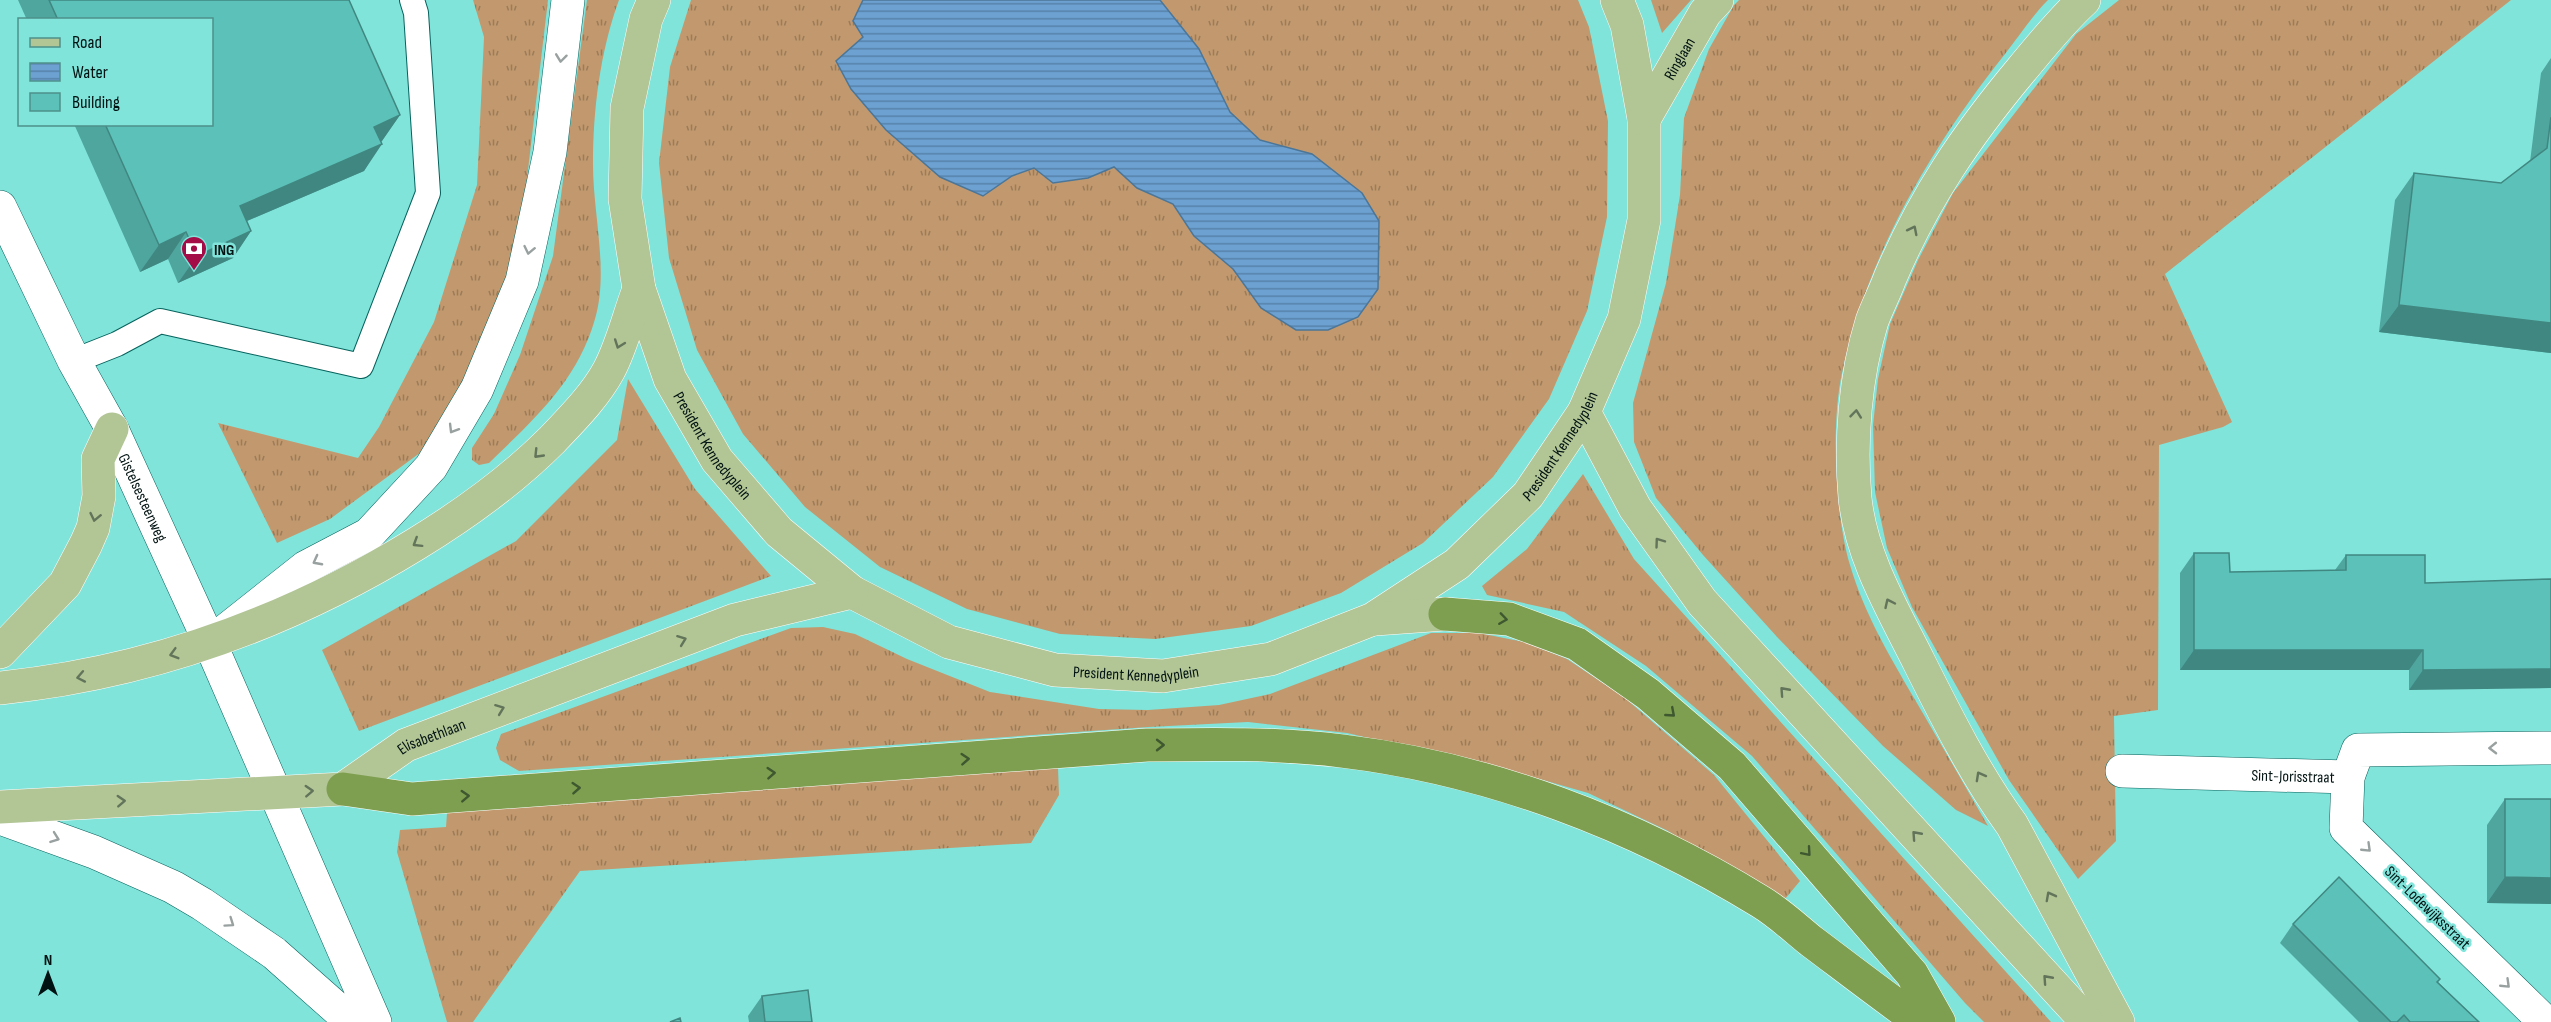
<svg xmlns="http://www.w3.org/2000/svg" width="2551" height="1022" font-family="'Sofia Sans Condensed',sans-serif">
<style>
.grass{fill:url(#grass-tufts)}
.water{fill:url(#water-rules);stroke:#4c7698;stroke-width:1.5}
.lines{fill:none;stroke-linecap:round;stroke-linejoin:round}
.lane-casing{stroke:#05625c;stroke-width:26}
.street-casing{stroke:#05625c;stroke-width:34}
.secondary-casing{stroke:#05625c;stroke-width:34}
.primary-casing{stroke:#fff;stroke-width:34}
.highway-casing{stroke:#fff;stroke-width:34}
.lane{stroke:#fff;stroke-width:24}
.street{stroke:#fff;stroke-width:33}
.secondary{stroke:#fff;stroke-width:33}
.primary{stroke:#b2c595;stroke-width:33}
.highway{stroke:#7e9f4f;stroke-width:33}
.wall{fill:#4fa69e}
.shaded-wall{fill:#408781}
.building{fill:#5cc1b8;stroke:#408781;stroke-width:1.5}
.oneway{stroke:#99a0a0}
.oneway2{stroke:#62745a}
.oneway3{stroke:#3f5830}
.labels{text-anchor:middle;stroke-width:5;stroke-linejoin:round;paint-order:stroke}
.street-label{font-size:16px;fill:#001211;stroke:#80e4db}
.poi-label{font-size:16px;font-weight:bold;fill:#001211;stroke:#80e4db;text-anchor:start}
</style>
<defs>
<pattern id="grass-tufts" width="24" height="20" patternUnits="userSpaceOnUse" patternTransform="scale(1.5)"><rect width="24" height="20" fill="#c2996e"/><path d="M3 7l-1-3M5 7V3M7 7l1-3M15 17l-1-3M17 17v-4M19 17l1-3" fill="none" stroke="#9b7b59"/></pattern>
<pattern id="water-rules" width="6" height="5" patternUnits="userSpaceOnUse" patternTransform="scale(1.5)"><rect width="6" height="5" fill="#6ca1d2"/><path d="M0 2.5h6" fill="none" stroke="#5682a9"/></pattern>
</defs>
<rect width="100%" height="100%" fill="#80e4db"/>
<!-- grass -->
<path class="grass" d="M 473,0 L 548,0 L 520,238 L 510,273 L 470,376 L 428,447 L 330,519 L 277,543 L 218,423 L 358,458 L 379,427 L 434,322 L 477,185 L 484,37 Z
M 587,0 L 619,0 C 600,52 593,110 593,165 C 593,214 609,272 595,319 C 577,382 534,419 489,463 L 479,465 L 472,460 L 472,448 L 494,414 L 520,355 L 553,256 Z
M 691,0 L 1578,0 L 1589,27 L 1608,121 L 1607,217 L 1587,311 L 1549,399 L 1493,477 L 1423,543 L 1341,593 L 1251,626 L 1155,639 L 1060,634 L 967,609 L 880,567 L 805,507 L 743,434 L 697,350 L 669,258 L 659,163 L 670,67 Z
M 1651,0 L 1691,0 L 1662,33 Z
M 1739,0 L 2048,0 C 2032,16 2019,36 2005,54 C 1931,147 1867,256 1842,373 C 1831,424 1835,515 1850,565 C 1864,613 1889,655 1914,698 C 1939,741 1964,784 1988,826 L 1956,810 L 1883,746 L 1778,638 L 1703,555 L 1656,498 L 1634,442 L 1633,403 L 1666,283 L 1680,195 L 1684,118 L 1709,49 L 1734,5 Z
M 2119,0 L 2511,0 L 2165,274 L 2232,422 L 2223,427 L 2159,445 L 2158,710 L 2114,716 L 2116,841 L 2078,879 L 2009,780 L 1912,607 L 1887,548 L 1875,492 L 1873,425 L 1878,379 L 1890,324 L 1918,260 L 1953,193 L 2076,34 Z
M 628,379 L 695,489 L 771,576 L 359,731 L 322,650 L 516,541 L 617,440 Z
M 1583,474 L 1634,559 L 2051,1022 L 1984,1022 L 1965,1003 L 1752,756 L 1646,666 L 1564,612 L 1487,595 L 1482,586 L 1527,549 Z
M 823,627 L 855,634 L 907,659 L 990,692 L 1099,709 L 1148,710 L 1219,705 L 1270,694 L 1431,633 L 1479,633 L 1524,642 L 1567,659 L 1625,698 L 1714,775 L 1800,881 L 1785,899 L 1666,830 L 1588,793 L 1508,770 L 1347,733 L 1248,722 L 1149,727 L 519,771 L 500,760 L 496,748 L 501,734 L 791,628 Z
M 1058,767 L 1059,795 L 1031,843 L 580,871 L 473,1022 L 447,1022 L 397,852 L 400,830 L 446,827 L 447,813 Z"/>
<!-- water -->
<path class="water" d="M 863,0 L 1160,0 L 1199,49 L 1230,112 L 1260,140 L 1312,154 L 1362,193 L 1379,221 L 1378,289 L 1358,317 L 1328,330 L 1296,330 L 1261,308 L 1233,269 L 1194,236 L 1173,204 L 1137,188 L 1114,167 L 1088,178 L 1053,183 L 1034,168 L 1012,176 L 983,196 L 940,177 L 886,130 L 851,89 L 836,61 L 863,37 L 853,21 Z"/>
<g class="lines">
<defs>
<path id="lane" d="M 74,361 L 117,344 L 160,321 L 361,366 L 428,193 L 416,13 L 412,0"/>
<g id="street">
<path id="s1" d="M 0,207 L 74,361 L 112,429 L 210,643"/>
<path id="s2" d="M 2122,771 L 2348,777"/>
<path d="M 2545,1022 L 2346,828 L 2348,777 L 2358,750 L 2551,748"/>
</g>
<path id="secondary" d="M 0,818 L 94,852 L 173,887 L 202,904 L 274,953 L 352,1022
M 375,1022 L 210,643 L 306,567 L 369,534 L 431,467 L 477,389 L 522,281 L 550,152 L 568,0"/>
<g id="primary">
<path id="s3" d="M 654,0 L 646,19 L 627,108 L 625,199 L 639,289 L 670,379 L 717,460 L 779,532 L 852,592 L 949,642 L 1055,670 L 1163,676 L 1271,659 L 1373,619 L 1457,564 L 1528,495 L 1584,412 L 1624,319 L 1644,220 L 1644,119 L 1627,25 L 1617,0"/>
<path d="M 2084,0 C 2061,21 2042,45 2022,69 C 1966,136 1924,198 1890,278 C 1885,292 1877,307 1872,321 C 1855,376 1850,441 1855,498 C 1861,557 1893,610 1919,662 C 1947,718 1975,774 2012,825 L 2118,1022"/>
<path id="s4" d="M 1644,119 L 1705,13 L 1717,0"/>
<path d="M 1584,412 L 1635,508 L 1702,602 L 2087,1022"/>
<path d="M 1375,619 L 1445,614"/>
<path d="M 0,652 L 65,584 L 86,544 L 93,528 L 99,496 L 98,459 L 112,429"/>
<path d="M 0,688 C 148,673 289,622 416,544 C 465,514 511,481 552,440 C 572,419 595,396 609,370 C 622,346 629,315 639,289"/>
<path id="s5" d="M 0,807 L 343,789 L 406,745 L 735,620 L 852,592"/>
</g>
<path id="highway" d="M 1445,614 L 1509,619 L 1577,644 L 1648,694 L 1732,766 L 1912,974 L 1939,1022
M 343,789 L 412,799 L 1147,745 C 1212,744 1277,743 1342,751 C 1491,769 1634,824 1761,902 C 1779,913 1795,928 1811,941 C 1847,968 1883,996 1920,1022"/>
</defs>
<!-- lane casing -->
<use href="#lane" class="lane-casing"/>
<!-- street casing -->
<use href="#street" class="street-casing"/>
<!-- secondary casing -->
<use href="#secondary" class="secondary-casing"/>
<!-- primary casing -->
<use href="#primary" class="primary-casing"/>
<!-- highway casing -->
<use href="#highway" class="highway-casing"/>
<!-- lane -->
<use href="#lane" class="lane"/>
<!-- street -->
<use href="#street" class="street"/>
<!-- secondary -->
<use href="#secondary" class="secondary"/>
<!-- primary -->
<use href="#primary" class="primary"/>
<!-- highway -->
<use href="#highway" class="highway"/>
</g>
<!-- wall -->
<path class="wall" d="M 18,0 L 349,0 L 400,115 L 381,142 L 364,171 L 247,221 L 251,231 L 233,258 L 178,283 L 168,259 L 140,272 L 74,124 L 212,124 L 212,20 L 27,20 Z
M 2551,58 L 2551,353 L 2379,332 L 2395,200 L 2414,173 L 2501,183 L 2530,162 L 2541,73 Z
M 2194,553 L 2230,572 L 2335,570 L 2346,555 L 2425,583 L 2551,579 L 2409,690 L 2409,670 L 2180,670 L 2180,573 Z
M 2505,799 L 2551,799 L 2551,904 L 2487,903 L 2487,825 Z
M 2293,924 L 2440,979 L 2438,982 L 2479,1022 L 2359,1022 L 2280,943 Z
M 762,996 L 812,1022 L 749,1022 L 748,1016 Z"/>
<!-- shaded-wall -->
<path class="shaded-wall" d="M 400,115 L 382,141 L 356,153 L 374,127 Z
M 382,144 L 364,171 L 221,232 L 240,206 Z
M 251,231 L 233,258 L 178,283 L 197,256 Z
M 186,232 L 168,259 L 140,272 L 159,245 Z
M 2399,305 L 2551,323 L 2551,353 L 2379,332 Z
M 2194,650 L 2423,650 L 2409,670 L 2180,670 Z
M 2551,669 L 2551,688 L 2409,690 L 2423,670 Z
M 2505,877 L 2551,878 L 2551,904 L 2487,903 Z"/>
<!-- building -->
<path class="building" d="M 49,0 L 349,0 L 400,115 L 374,127 L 382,144 L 240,206 L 251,231 L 197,256 L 186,232 L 159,245 L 105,124 L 212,124 L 212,20 L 58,20 Z
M 2551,117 L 2551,323 L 2399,305 L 2414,173 L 2501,183 L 2547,148 Z
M 2194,553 L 2229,553 L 2230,572 L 2346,570 L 2346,555 L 2425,555 L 2425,583 L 2551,579 L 2551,669 L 2423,670 L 2423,650 L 2194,650 Z
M 2505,799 L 2551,799 L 2551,878 L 2505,877 Z
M 2339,877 L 2440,979 L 2437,982 L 2479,1022 L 2410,1022 L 2404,1015 L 2397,1022 L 2391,1022 L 2293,924 Z
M 808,990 L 812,1022 L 765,1022 L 762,996 Z
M 680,1018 L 681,1022 L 670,1022 Z"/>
<!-- one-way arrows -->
<defs><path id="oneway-chevron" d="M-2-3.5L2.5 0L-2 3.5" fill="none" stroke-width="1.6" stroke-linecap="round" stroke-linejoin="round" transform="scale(1.5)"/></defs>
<g class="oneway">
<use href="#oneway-chevron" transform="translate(561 58) rotate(97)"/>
<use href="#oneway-chevron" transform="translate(529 250) rotate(102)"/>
<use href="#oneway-chevron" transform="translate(453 429) rotate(121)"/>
<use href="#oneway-chevron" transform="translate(317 561) rotate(152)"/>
<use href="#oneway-chevron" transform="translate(2493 748) rotate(179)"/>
<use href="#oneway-chevron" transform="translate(55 838) rotate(20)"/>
<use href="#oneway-chevron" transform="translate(2367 848) rotate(44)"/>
<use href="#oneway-chevron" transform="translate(230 923) rotate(35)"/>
<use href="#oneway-chevron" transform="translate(2506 984) rotate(44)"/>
</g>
<g class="oneway2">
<use href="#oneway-chevron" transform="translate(1913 230) rotate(-63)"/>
<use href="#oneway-chevron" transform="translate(619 344) rotate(110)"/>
<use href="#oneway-chevron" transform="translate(1856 414) rotate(-84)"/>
<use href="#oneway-chevron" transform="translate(538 454) rotate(134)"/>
<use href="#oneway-chevron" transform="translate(95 517) rotate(102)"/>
<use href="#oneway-chevron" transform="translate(1659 542) rotate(-126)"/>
<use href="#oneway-chevron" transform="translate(417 543) rotate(148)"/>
<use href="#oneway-chevron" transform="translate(1889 603) rotate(-115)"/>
<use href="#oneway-chevron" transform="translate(682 640) rotate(-21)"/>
<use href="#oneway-chevron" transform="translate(174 654) rotate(164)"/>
<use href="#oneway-chevron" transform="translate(81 677) rotate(169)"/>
<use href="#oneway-chevron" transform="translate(1784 691) rotate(-132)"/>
<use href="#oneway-chevron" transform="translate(500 709) rotate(-21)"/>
<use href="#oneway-chevron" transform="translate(1980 776) rotate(-119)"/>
<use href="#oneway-chevron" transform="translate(309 791) rotate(-3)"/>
<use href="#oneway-chevron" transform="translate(121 801) rotate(-3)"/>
<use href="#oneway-chevron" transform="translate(1916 835) rotate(-132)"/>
<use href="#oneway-chevron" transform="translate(2050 896) rotate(-118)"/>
<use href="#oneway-chevron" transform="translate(2047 979) rotate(-132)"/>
</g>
<g class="oneway3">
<use href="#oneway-chevron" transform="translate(1503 619) rotate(8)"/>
<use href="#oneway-chevron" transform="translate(1671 713) rotate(41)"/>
<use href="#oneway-chevron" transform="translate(1160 745)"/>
<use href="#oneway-chevron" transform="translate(965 759) rotate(-4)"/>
<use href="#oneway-chevron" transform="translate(771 773) rotate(-4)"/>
<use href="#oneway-chevron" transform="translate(576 788) rotate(-4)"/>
<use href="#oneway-chevron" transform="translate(465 796) rotate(-3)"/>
<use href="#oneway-chevron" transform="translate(1807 852) rotate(49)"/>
</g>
<!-- icons -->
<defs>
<symbol id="bank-pin" viewBox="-11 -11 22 30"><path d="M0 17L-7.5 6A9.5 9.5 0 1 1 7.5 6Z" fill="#a40c47" stroke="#80e4db"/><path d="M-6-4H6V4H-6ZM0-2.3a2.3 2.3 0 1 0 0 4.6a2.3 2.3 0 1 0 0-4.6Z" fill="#fff"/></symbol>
</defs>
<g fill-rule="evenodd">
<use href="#bank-pin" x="179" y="234" width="30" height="40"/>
</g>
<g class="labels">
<!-- street labels -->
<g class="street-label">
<text dy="6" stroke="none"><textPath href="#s4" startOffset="70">Ringlaan</textPath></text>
<text dy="6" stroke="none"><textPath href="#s3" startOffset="468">President Kennedyplein</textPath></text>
<text dy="6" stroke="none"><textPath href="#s3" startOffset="1476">President Kennedyplein</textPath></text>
<text dy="6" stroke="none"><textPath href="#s1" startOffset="324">Gistelsesteenweg</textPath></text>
<text dy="6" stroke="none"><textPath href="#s3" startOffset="972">President Kennedyplein</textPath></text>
<text dy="6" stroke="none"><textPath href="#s5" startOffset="447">Elisabethlaan</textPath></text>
<text dy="6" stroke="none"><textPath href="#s2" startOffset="171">Sint-Jorisstraat</textPath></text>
<text transform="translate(2428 907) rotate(44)" y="6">Sint-Lodewijksstraat</text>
</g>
<!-- poi labels -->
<g class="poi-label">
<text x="214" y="255">ING</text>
</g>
</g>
<!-- legend -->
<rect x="18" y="18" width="195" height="108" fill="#80e4db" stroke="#4d908a" stroke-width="1.5"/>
<rect x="30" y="38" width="30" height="9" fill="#b2c595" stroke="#4d908a" stroke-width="1.5"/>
<text x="72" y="48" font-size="18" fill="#001211">Road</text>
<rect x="30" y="63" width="30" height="18" fill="url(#water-rules)" stroke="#4d908a" stroke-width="1.5"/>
<text x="72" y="78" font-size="18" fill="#001211">Water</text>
<rect x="30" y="93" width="30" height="18" fill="#5cc1b8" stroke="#4d908a" stroke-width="1.5"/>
<text x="72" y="108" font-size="18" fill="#001211">Building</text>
<!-- north arrow -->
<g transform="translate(48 974)" stroke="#80e4db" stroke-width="4.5" paint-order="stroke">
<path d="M0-4.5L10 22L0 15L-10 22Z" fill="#001211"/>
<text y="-9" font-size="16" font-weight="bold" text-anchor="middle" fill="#001211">N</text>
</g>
</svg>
